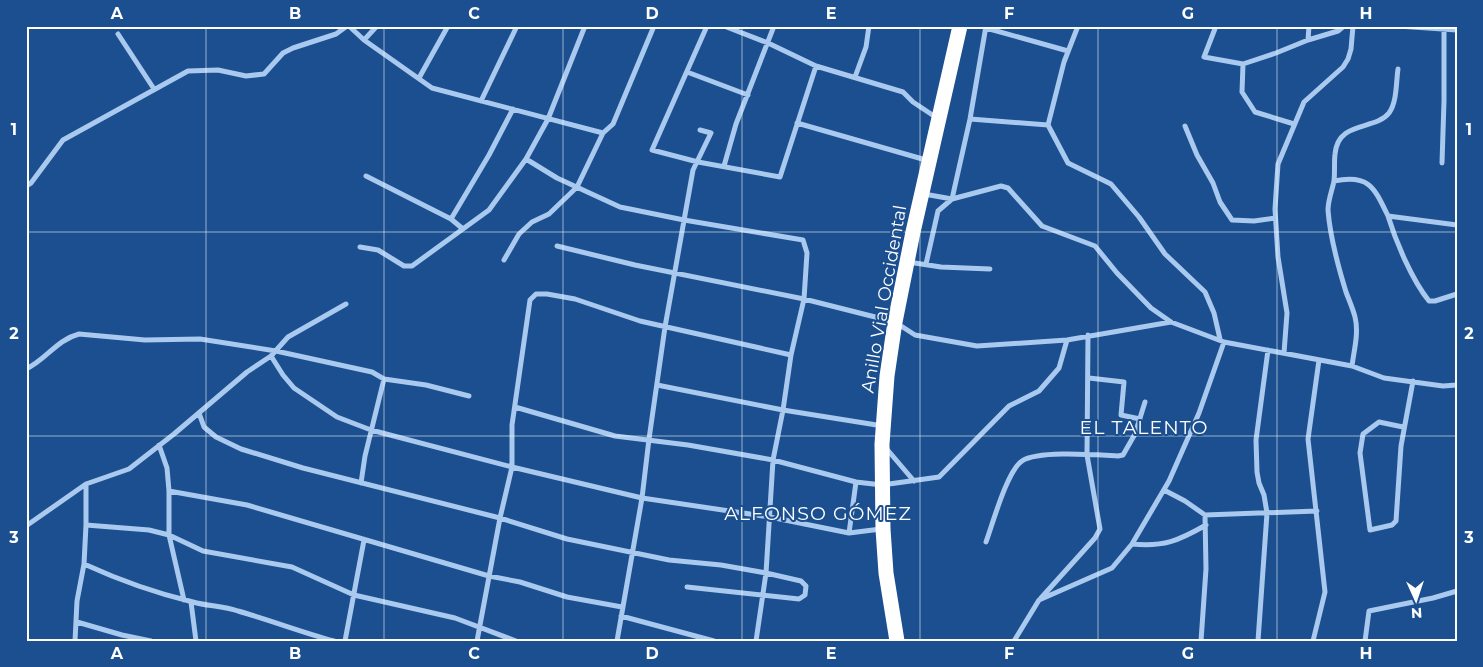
<svg xmlns="http://www.w3.org/2000/svg" width="1483" height="667" font-family="Montserrat,sans-serif">
<style>
.lines{fill:none;stroke-linecap:round;stroke-linejoin:round}
.street{stroke:#a9c9ee;stroke-width:5}
.highway{stroke:#fff;stroke-width:15}
.grid{fill:none;stroke:#fff;stroke-width:1;stroke-opacity:0.55}
.labels{text-anchor:middle;stroke-width:4;stroke-linejoin:round;paint-order:stroke}
.street-label{font-size:18px;fill:#fff;stroke:#1b4f8f}
.neighbourhood-label{font-size:19px;letter-spacing:1px;fill:#fff;stroke:#1b4f8f}
.neatline{fill:none;stroke:#fff;stroke-width:2}
.grid-label{font-size:16px;text-anchor:middle;font-weight:bold;fill:#fff}
</style>
<rect width="100%" height="100%" fill="#1b4f8f"/>
<g class="lines">
<!-- street -->
<path class="street" d="M 349,26 L 364,40 L 432,88 L 603,133
M 707,26 L 652,150 L 698,162 L 780,177 L 816,66
M 724,26 L 768,43 L 816,66 L 903,92 L 913,102 L 937,118
M 1078,26 L 1064,62 L 1048,125 L 1068,163 L 1111,184 L 1139,217 L 1165,254 L 1205,292 L 1214,313 L 1220,339
M 1216,26 L 1204,57 L 1243,64 L 1276,53 L 1308,40 L 1338,31 L 1344,26
M 1398,26 L 1457,30
M 986,28 L 1068,51
M 118,34 L 154,89
M 364,40 L 377,26
M 1308,40 L 1309,26
M 1243,64 L 1242,92 L 1255,112 L 1294,124
M 687,72 L 748,95
M 855,77 L 866,47 L 869,26
M 419,78 L 448,26
M 481,101 L 517,26
M 970,119 L 1048,125
M 797,123 L 926,160
M 1185,126 L 1197,155 L 1213,183 L 1220,202 L 1232,220 L 1254,221 L 1275,218
M 526,159 L 557,178 L 620,207 L 684,220 L 803,240 L 807,253 L 804,299 L 791,355 L 783,410 L 773,460 L 766,573 L 756,641
M 1442,163 L 1444,101 L 1444,29
M 724,166 L 736,124 L 774,26
M 366,176 L 451,219 L 463,229
M 1334,181 C 1369,174 1374,187 1388,216 L 1457,225
M 26,186 L 31,183 L 63,140 L 188,71 L 218,70 L 246,76 L 264,74 L 283,53 L 293,48 L 336,34 L 347,26
M 924,194 L 952,199 L 1001,186 L 1008,188 L 1042,226 L 1095,246 L 1117,273 L 1151,308 L 1171,322 L 1224,342 L 1352,366 L 1384,378 L 1443,386 L 1457,385
M 1388,216 C 1396,242 1412,280 1429,301 L 1435,301 L 1457,294
M 451,219 L 489,155 L 513,109
M 557,246 L 635,265 L 804,299 L 895,322 L 915,335 L 977,346 L 1067,340 L 1171,322
M 360,247 L 378,250 L 404,266 L 412,266 L 489,210 L 526,159 L 548,119 L 585,26
M 504,260 L 519,234 L 532,222 L 549,214 L 577,187 L 603,133 L 613,124 L 654,26
M 908,262 L 941,267 L 990,269
M 926,264 L 938,211 L 952,199 L 970,119 L 986,26
M 1284,353 L 1287,313 L 1278,257 L 1275,209 L 1278,164 L 1304,102 L 1343,67 L 1348,59 L 1351,49 L 1353,26
M 271,356 L 283,375 L 294,388 L 337,417 L 371,430 L 512,467 L 642,498 L 770,517 L 849,533 L 881,529
M 1352,366 C 1354,350 1359,333 1355,317 C 1353,309 1349,300 1346,292 C 1338,266 1330,238 1328,210 C 1328,200 1332,191 1334,181 C 1335,172 1334,163 1335,154 C 1338,120 1375,131 1389,113 C 1397,102 1396,83 1398,69
M 26,369 C 46,360 56,340 79,334 L 145,340 L 200,339 L 276,351 L 372,372 L 384,379 L 426,385 L 469,396
M 1089,378 L 1124,382 L 1121,415 L 1140,419
M 657,385 L 783,410 L 883,426
M 515,407 L 615,436 L 688,445 L 773,460 L 856,482 L 882,485 L 939,477 L 1009,406 L 1039,391 L 1059,368 L 1067,340
M 199,413 L 204,427 L 216,437 L 241,449 L 303,468 L 500,518 L 567,539 L 669,560 L 721,565 L 766,573 L 801,581 L 806,586 L 805,595 L 799,599 L 687,587
M 1403,427 L 1379,422 L 1363,434 L 1360,453 L 1370,530 L 1392,525 L 1396,521 L 1401,446 L 1413,381
M 159,445 L 167,468 L 169,491 L 169,535 L 184,600
M 885,447 L 914,481
M 361,483 L 365,456 L 384,379
M 1164,490 L 1185,501 L 1205,515 L 1317,511
M 169,491 L 247,505 L 489,576 L 520,582 L 567,597 L 622,607
M 86,525 L 149,530 L 169,535 L 203,551 L 292,567 L 354,595 L 455,618 L 516,641
M 26,526 L 86,484 L 129,469 L 174,434 L 247,372 L 271,356 L 288,337 L 346,304
M 849,533 L 856,482
M 986,542 C 993,523 1007,471 1022,461 C 1038,450 1098,455 1118,456 L 1123,455 L 1135,434 L 1145,402
M 1132,544 C 1164,547 1178,541 1206,525
M 84,564 C 119,580 155,593 193,602 C 207,606 223,606 238,611 C 270,620 301,632 334,641
M 1041,598 L 1095,538 L 1100,529 L 1087,455 L 1088,335
M 191,602 L 196,641
M 621,616 L 714,641
M 77,622 L 122,635 L 151,641
M 75,641 L 77,601 L 84,564 L 86,525 L 86,484
M 345,641 L 364,540
M 477,641 L 500,518 L 512,467 L 512,425 L 530,300 L 536,294 L 547,294 L 575,299 L 640,321 L 791,355
M 617,641 L 642,498 L 649,439 L 665,327 L 693,170 L 711,133 L 700,130
M 1014,641 L 1039,600 L 1112,568 L 1132,544 L 1169,481 L 1199,413 L 1224,342
M 1201,641 L 1206,569 L 1205,515
M 1258,641 L 1267,513 L 1264,495 L 1259,483 L 1257,472 L 1256,440 L 1268,350
M 1313,641 L 1325,592 L 1308,439 L 1319,360
M 1365,641 L 1369,611 L 1433,598 L 1457,591"/>
<!-- highway -->
<path class="highway" d="M 897,641 L 886,573 L 883,529 L 882,444 L 887,376 L 895,322 L 913,232 L 960,26"/>
</g>
<!-- grid -->
<path class="grid" d="M 206,26 L 206,641M 384,26 L 384,641M 563,26 L 563,641M 742,26 L 742,641M 920,26 L 920,641M 1098,26 L 1098,641M 1277,26 L 1277,641M 26,232 L 1457,232M 26,436 L 1457,436"/>
<g class="labels">
<!-- street labels -->
<g class="street-label">
<text transform="translate(884 299) rotate(-80)" y="6">Anillo Vial Occidental</text>
</g>
<!-- neighbourhood labels -->
<g class="neighbourhood-label">
<text x="1144" y="434">EL TALENTO</text>
<text x="818" y="520">ALFONSO GÓMEZ</text>
</g>
</g>
<!-- border -->
<rect width="1483" height="667" fill="none" stroke="#1b4f8f" stroke-width="55"/>
<!-- north arrow -->
<g transform="translate(1416 600) rotate(177)" stroke="#1b4f8f" stroke-width="4" paint-order="stroke">
<path d="M0-4L9 19L0 12L-9 19Z" fill="#ffffff"/>
<text y="-8" font-size="14" font-weight="bold" text-anchor="middle" fill="#ffffff">N</text>
</g>
<rect x="28" y="28" width="1428" height="612" class="neatline"/>
<g class="grid-label">
<text x="117" y="19">A</text>
<text x="295" y="19">B</text>
<text x="474" y="19">C</text>
<text x="652" y="19">D</text>
<text x="831" y="19">E</text>
<text x="1009" y="19">F</text>
<text x="1188" y="19">G</text>
<text x="1366" y="19">H</text>
<text x="14" y="135">1</text>
<text x="1469" y="135">1</text>
<text x="14" y="339">2</text>
<text x="1469" y="339">2</text>
<text x="14" y="543">3</text>
<text x="1469" y="543">3</text>
<text x="117" y="659">A</text>
<text x="295" y="659">B</text>
<text x="474" y="659">C</text>
<text x="652" y="659">D</text>
<text x="831" y="659">E</text>
<text x="1009" y="659">F</text>
<text x="1188" y="659">G</text>
<text x="1366" y="659">H</text>
</g>
</svg>
